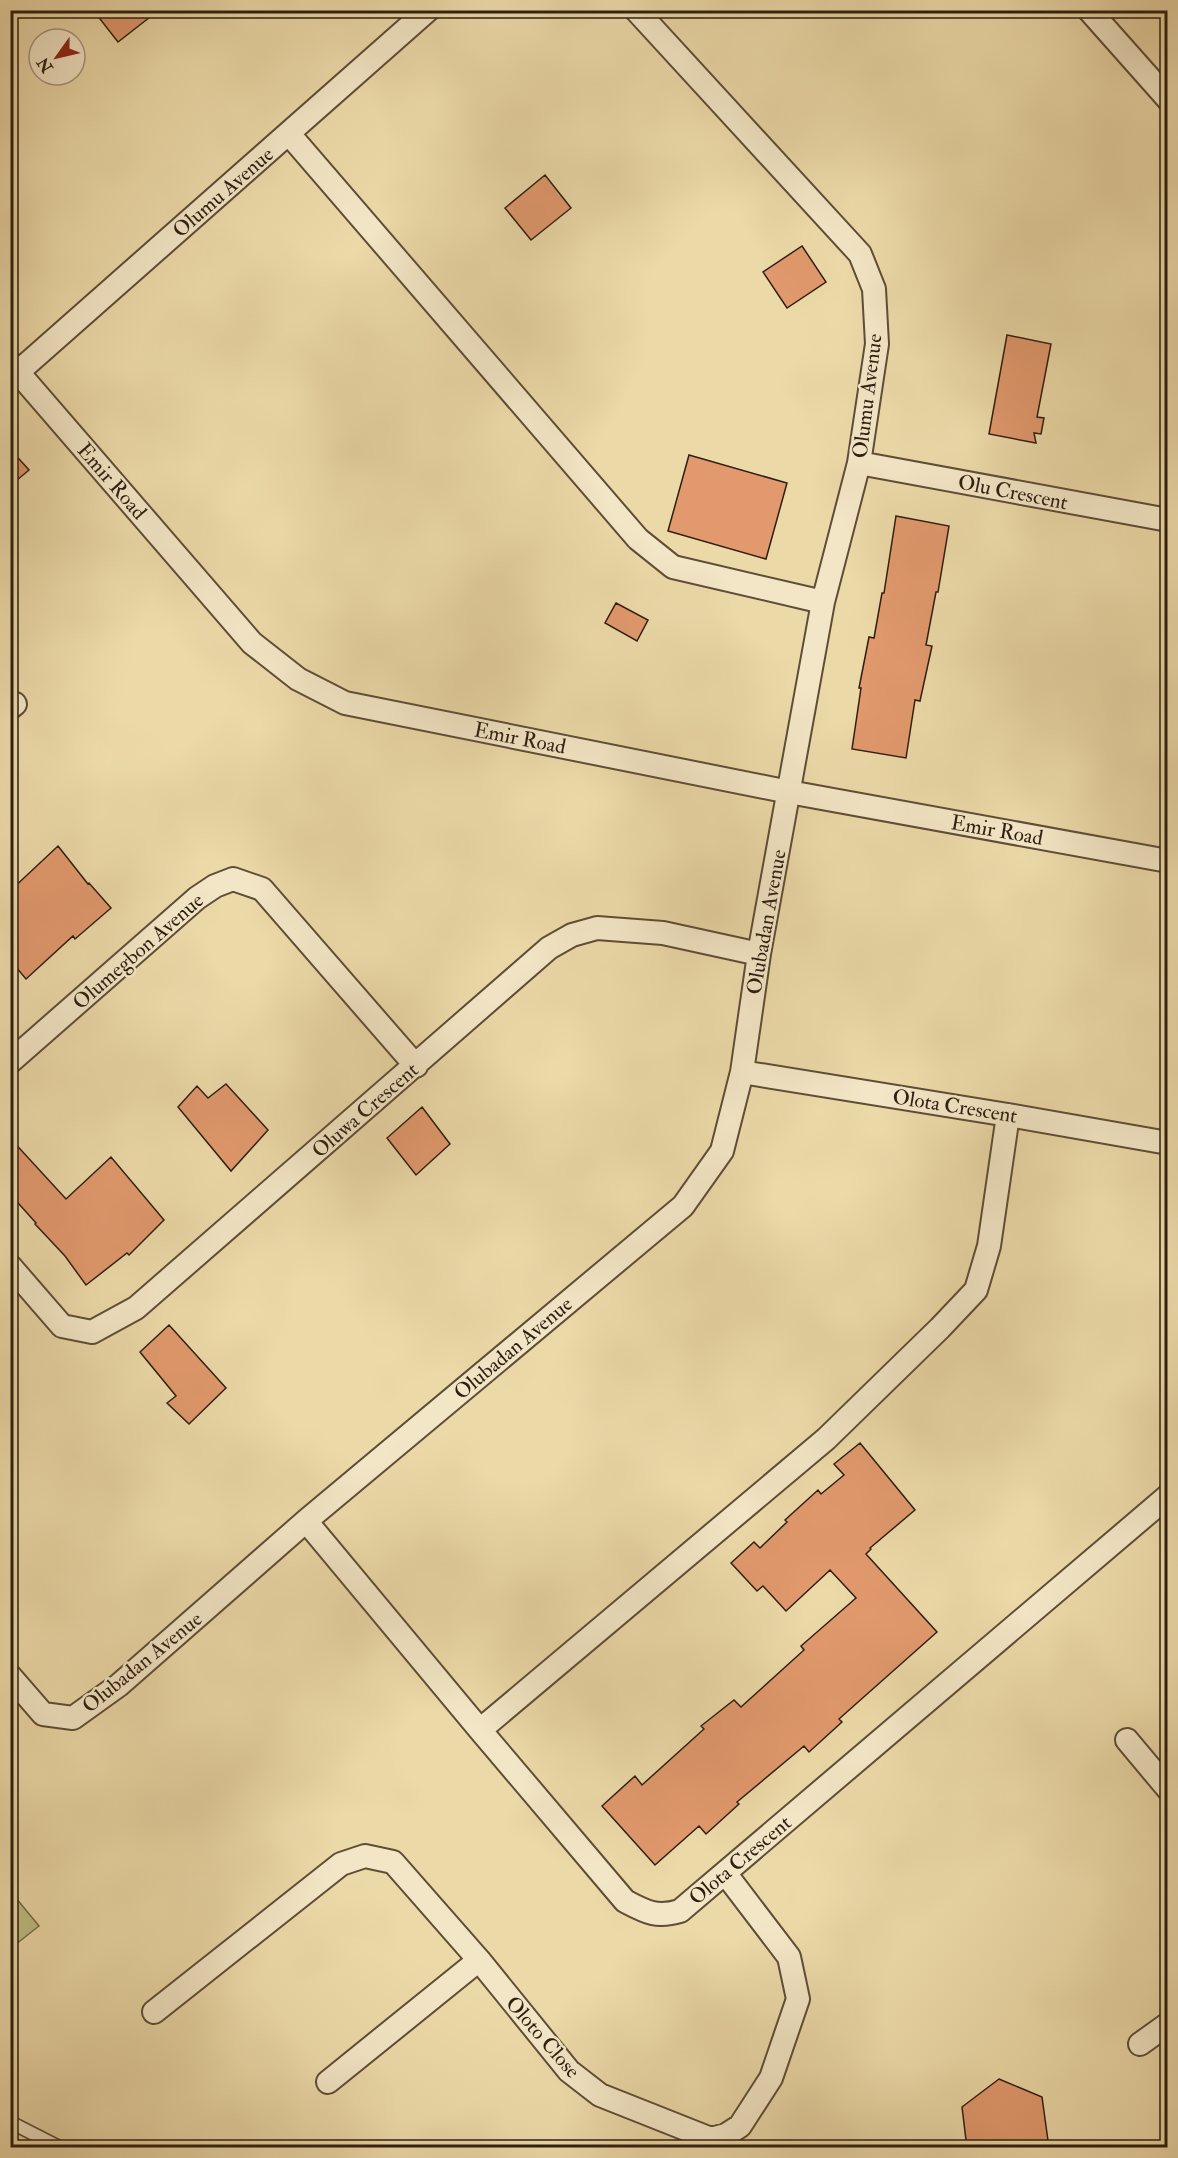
<svg xmlns="http://www.w3.org/2000/svg" width="1178" height="2158" font-family="'IM FELL Double Pica',serif">
<style>
.green{fill:#bdbe84;stroke:#766e4a;stroke-width:1.5}
.building{fill:#e1996d;stroke:#2e1e11;stroke-width:1.5}
.lines{fill:none;stroke-linecap:round;stroke-linejoin:round}
.service-casing{stroke:#5e4d37;stroke-width:15}
.minor-casing{stroke:#5e4d37;stroke-width:26}
.service{stroke:#f3e6c6;stroke-width:12}
.minor{stroke:#f3e6c6;stroke-width:22}
.labels{text-anchor:middle;stroke-width:5;stroke-linejoin:round;paint-order:stroke}
.street-label{font-size:21px;fill:#2e1e11;stroke:#f3e6c6}
</style>
<rect width="100%" height="100%" fill="#ecd9a8"/>
<filter id="stains"><feTurbulence type="fractalNoise" baseFrequency=".00333" numOctaves="4"/><feColorMatrix values="0 0 0 0 .2 0 0 0 0 .09 0 0 0 0 .02 0 0 0 .5 -.17"/></filter>
<radialGradient id="worn" r=".72"><stop offset=".6" stop-color="#630" stop-opacity="0"/><stop offset="1" stop-color="#630" stop-opacity=".3"/></radialGradient>
<!-- green -->
<path class="green" d="M 11,1892 L 39,1926 L 11,1948 L 10,1948 Z"/>
<!-- building -->
<path class="building" d="M 93,10 L 159,10 L 118,42 Z
M 545,175 L 571,208 L 531,240 L 505,208 Z
M 802,246 L 826,282 L 787,308 L 763,272 Z
M 1007,335 L 1051,344 L 1037,417 L 1044,418 L 1041,434 L 1034,433 L 1036,443 L 989,434 Z
M 10,449 L 29,470 L 10,486 Z
M 689,455 L 787,483 L 766,559 L 668,531 Z
M 896,516 L 949,526 L 938,592 L 936,592 L 926,645 L 932,646 L 920,701 L 915,700 L 906,758 L 852,749 L 861,688 L 859,688 L 869,637 L 874,638 L 882,593 L 884,593 Z
M 616,603 L 648,620 L 637,641 L 605,623 Z
M 58,846 L 88,884 L 89,883 L 111,908 L 75,939 L 73,936 L 26,979 L 10,960 L 10,891 Z
M 226,1084 L 268,1130 L 231,1171 L 178,1107 L 197,1086 L 208,1098 Z
M 422,1107 L 450,1144 L 416,1175 L 387,1138 Z
M 10,1138 L 66,1199 L 111,1157 L 164,1220 L 129,1255 L 127,1253 L 86,1285 L 65,1256 L 35,1224 L 36,1223 L 10,1194 Z
M 169,1325 L 226,1388 L 189,1424 L 167,1403 L 176,1396 L 140,1352 Z
M 860,1443 L 915,1510 L 870,1548 L 871,1549 L 866,1554 L 937,1632 L 839,1719 L 842,1722 L 809,1752 L 804,1746 L 737,1802 L 739,1804 L 706,1834 L 699,1826 L 655,1865 L 602,1806 L 635,1776 L 642,1785 L 704,1729 L 701,1726 L 734,1700 L 741,1707 L 804,1650 L 801,1646 L 856,1598 L 830,1570 L 786,1611 L 763,1586 L 757,1591 L 731,1563 L 754,1542 L 760,1548 L 787,1522 L 785,1520 L 818,1490 L 821,1494 L 844,1475 L 834,1464 Z
M 999,2079 L 1042,2097 L 1049,2148 L 967,2148 L 962,2107 Z"/>
<g class="lines">
<defs>
<path id="service" d="M 10,2122 L 61,2148"/>
<path id="minor" d="M 1089,10 L 1168,99
M 289,134 L 638,539 L 673,567 L 823,602
M 10,363 L 252,643 L 298,679 L 345,703 L 789,792 L 1168,861
M 18,372 L 428,10
M 859,463 L 1168,520
M 10,708 L 15,704
M 10,1062 L 197,898 L 215,886 L 233,879 L 262,889 L 416,1066
M 742,1072 L 1008,1115 L 1168,1143
M 10,1266 L 62,1326 L 92,1332 L 136,1308 L 549,948 L 572,935 L 597,928 L 663,933 L 759,954
M 306,1521 L 480,1730 L 625,1901 C 646,1912 656,1918 680,1911 L 1168,1496
M 10,1676 L 43,1714 L 73,1718 L 119,1685 L 306,1521 L 683,1206 L 722,1151 L 742,1072 L 759,954 L 823,602 L 859,463 L 877,344 L 874,289 L 860,254 L 636,10
M 480,1730 L 826,1439 L 940,1328 L 976,1290 L 989,1246 L 1008,1115
M 1127,1740 L 1168,1789
M 154,2012 L 341,1864 L 365,1856 L 393,1862 L 479,1960 L 569,2071 L 600,2095 L 711,2139 L 726,2135 L 740,2126 L 771,2078 L 798,1999 L 789,1957 L 725,1873
M 1140,2044 L 1168,2024
M 328,2082 L 479,1960"/>
</defs>
<!-- service casing -->
<use href="#service" class="service-casing"/>
<!-- minor casing -->
<use href="#minor" class="minor-casing"/>
<!-- service -->
<use href="#service" class="service"/>
<!-- minor -->
<use href="#minor" class="minor"/>
</g>
<g class="labels">
<!-- street labels -->
<g class="street-label">
<text transform="translate(223 192) rotate(-41)" y="7">Olumu Avenue</text>
<text transform="translate(867 396) rotate(-83)" y="7">Olumu Avenue</text>
<text transform="translate(112 481) rotate(49)" y="7">Emir Road</text>
<text transform="translate(1013 492) rotate(11)" y="7">Olu Crescent</text>
<text transform="translate(520 738) rotate(11)" y="7">Emir Road</text>
<text transform="translate(997 830) rotate(10)" y="7">Emir Road</text>
<text transform="translate(766 922) rotate(-80)" y="7">Olubadan Avenue</text>
<text transform="translate(138 951) rotate(-41)" y="7">Olumegbon Avenue</text>
<text transform="translate(955 1106) rotate(9)" y="7">Olota Crescent</text>
<text transform="translate(365 1110) rotate(-41)" y="7">Oluwa Crescent</text>
<text transform="translate(513 1348) rotate(-40)" y="7">Olubadan Avenue</text>
<text transform="translate(142 1662) rotate(-39)" y="7">Olubadan Avenue</text>
<text transform="translate(740 1860) rotate(-40)" y="7">Olota Crescent</text>
<text transform="translate(543 2037) rotate(49)" y="7">Oloto Close</text>
</g>
</g>
<!-- margin -->
<rect width="1178" height="2158" fill="none" stroke="#ecd9a8" stroke-width="36"/>
<rect x="12" y="12" width="1154" height="2134" fill="none" stroke="#2e1e11" stroke-width="3"/>
<rect x="18" y="18" width="1142" height="2122" fill="none" stroke="#2e1e11" stroke-width="1.5"/>
<!-- north arrow -->
<g transform="translate(57 57) rotate(236)"><circle r="28" fill="#f3e6c6" stroke="#a4967e" stroke-width="1.5"/>
<path d="M0-4.5L10 22L0 15L-10 22Z" fill="#8f2418"/>
<text y="-9" font-size="16" font-weight="bold" text-anchor="middle" fill="#2e1e11">N</text>
</g>
<rect width="100%" height="100%" filter="url(#stains)"/>
<rect width="100%" height="100%" fill="url(#worn)"/>
</svg>
